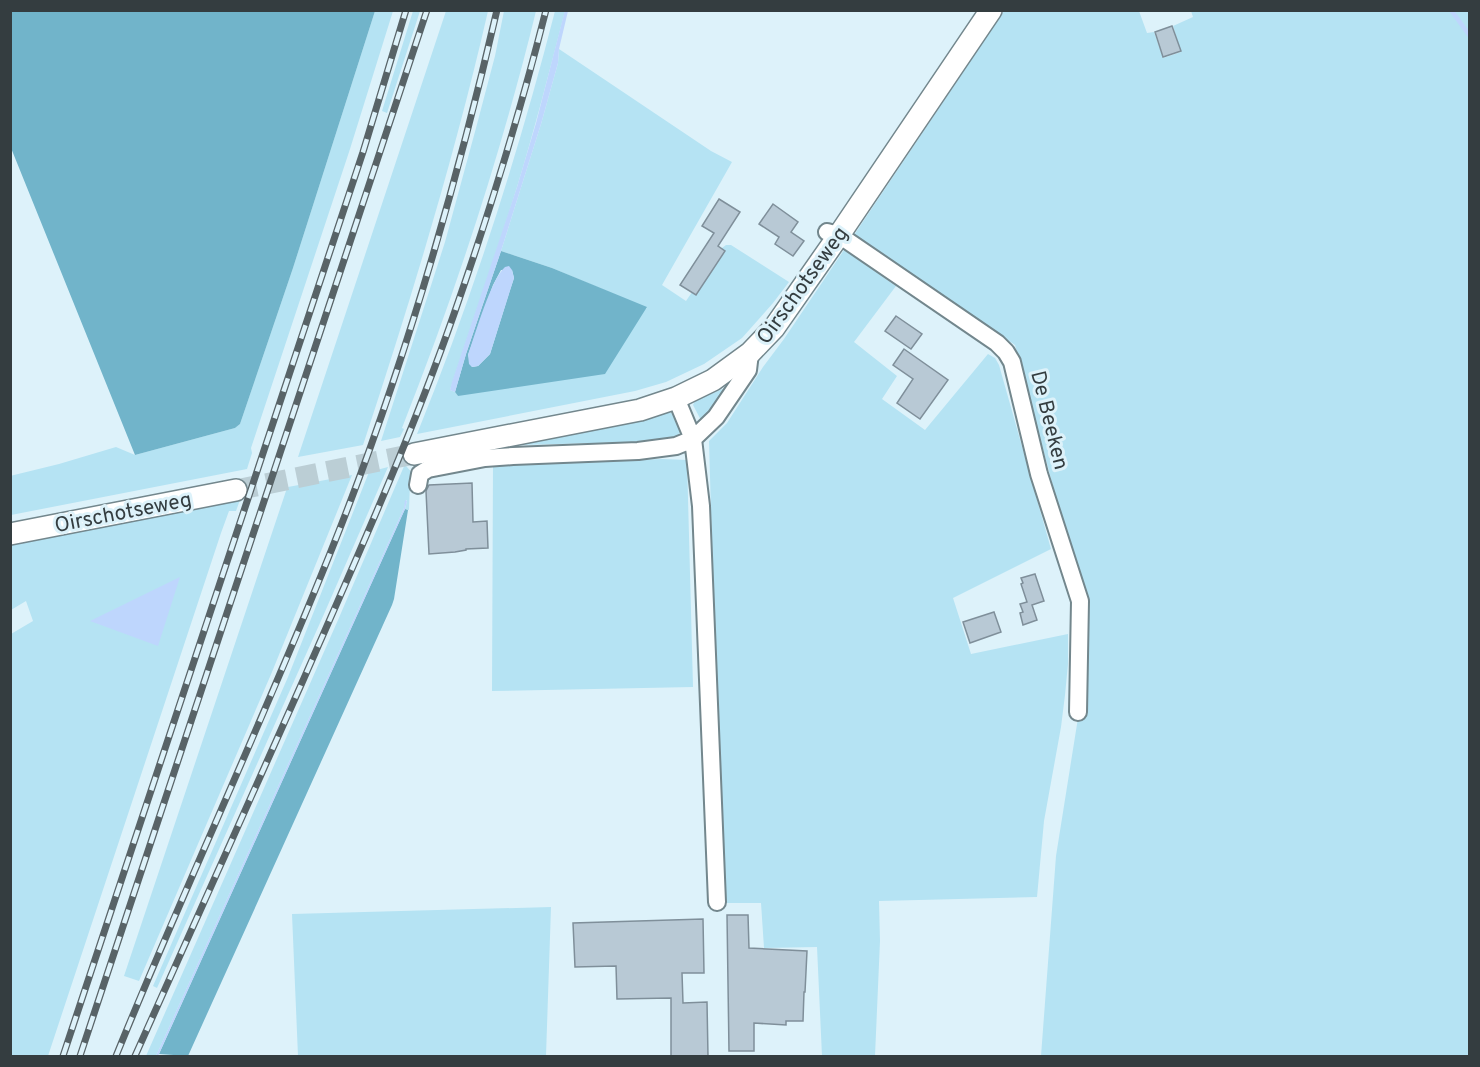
<svg xmlns="http://www.w3.org/2000/svg" width="1480" height="1067" font-family="Overpass,sans-serif">
<style>
.green{fill:#b5e3f3}
.forest{fill:#71b4ca;fill-rule:evenodd}
.water{fill:#bed6fd}
.lines{fill:none;stroke-linecap:round;stroke-linejoin:round}
.stream{stroke:#bed6fd;stroke-width:4.5}
.building{fill:#b8c9d5;stroke:#7f8f9a;stroke-width:1.5}
.tertiary-tunnel{stroke:#bbced5;stroke-width:21;stroke-dasharray:21 10;stroke-linecap:butt}
.minor-casing{stroke:#73878d;stroke-width:20}
.tertiary-casing{stroke:#73878d;stroke-width:24}
.minor{stroke:#fff;stroke-width:16}
.tertiary{stroke:#fff;stroke-width:21}
.rail-casing{stroke:#586367;stroke-width:7}
.rail{stroke:#ddf2fa;stroke-width:4.5;stroke-dasharray:14;stroke-linecap:butt}
.labels{text-anchor:middle;stroke-width:6;stroke-linejoin:round;paint-order:stroke}
.street-label{font-size:21px;fill:#343d40;stroke:#ddf2fa}
</style>
<rect width="100%" height="100%" fill="#ddf2fa"/>
<!-- green -->
<path class="green" d="M 375,11 L 393,11 L 350,149 L 251,448 L 252,453 L 247,469 L 11,515 L 10,476 L 59,464 L 116,447 L 135,455 L 235,428 L 240,424 L 293,268 Z
M 413,11 L 420,11 L 387,113 L 382,111 Z
M 446,11 L 488,11 C 455,155 412,296 366,436 L 363,445 L 298,457 Z
M 504,11 L 536,11 C 501,154 456,291 402,428 L 404,429 L 400,437 L 381,441 L 445,242 L 476,128 L 495,56 Z
M 555,11 L 565,11 C 550,69 535,128 517,187 C 496,255 472,322 450,390 L 455,392 L 458,396 L 647,308 L 552,268 L 501,251 L 541,124 L 558,63 L 559,49 L 711,151 L 732,162 L 662,285 L 686,301 L 722,248 L 726,245 L 731,245 L 789,282 L 773,303 L 742,338 L 704,364 L 666,382 L 635,391 L 417,434 C 473,296 518,155 555,11 Z
M 1004,11 L 1139,11 L 1147,33 L 1154,32 L 1163,58 L 1181,52 L 1173,26 L 1193,17 L 1191,11 L 1469,11 L 1469,1056 L 1041,1056 L 1056,856 L 1078,718 L 1087,685 L 1087,596 L 1057,501 L 1015,345 L 854,235 Z
M 844,250 L 896,286 L 854,342 L 897,376 L 882,399 L 925,430 L 988,354 L 995,358 L 999,365 L 1051,549 L 953,598 L 971,654 L 1068,634 L 1068,664 L 1065,695 L 1061,727 L 1044,821 L 1037,897 L 879,901 L 880,941 L 875,1056 L 822,1056 L 817,947 L 764,948 L 761,903 L 722,903 L 709,441 L 727,423 L 763,367 L 784,339 Z
M 734,384 L 703,424 L 693,405 L 695,401 Z
M 665,410 L 675,415 L 681,430 L 676,441 L 518,445 L 623,422 Z
M 662,459 L 687,460 L 693,687 L 492,691 L 493,465 Z
M 405,464 L 407,464 L 406,466 L 415,476 L 410,483 L 409,510 L 405,509 L 407,501 L 406,500 L 404,508 L 156,1056 L 146,1056 L 338,620 Z
M 388,467 L 324,614 L 157,988 L 153,986 L 288,677 L 369,472 Z
M 352,475 L 272,672 L 139,981 L 124,976 L 287,488 L 288,487 Z
M 241,497 L 236,511 L 229,511 L 221,533 L 48,1056 L 11,1056 L 11,634 L 33,621 L 26,601 L 11,610 L 11,545 L 43,536 Z
M 551,907 L 546,1056 L 298,1056 L 292,914 Z"/>
<!-- forest -->
<path class="forest" d="M 11,10 L 375,11 L 293,268 L 240,424 L 235,428 L 135,455 L 11,148 Z
M 501,251 L 552,268 L 647,307 L 605,374 L 458,396 L 455,392 L 466,354 ZM 501,270 L 512,270 L 514,278 L 510,290 L 490,354 L 478,366 L 472,367 L 468,355 L 493,285 Z
M 405,509 L 408,510 L 394,599 L 392,605 L 188,1056 L 159,1054 Z"/>
<!-- water -->
<path class="water" d="M 565,10 L 568,11 L 559,49 L 558,63 L 541,124 L 501,251 L 466,354 L 455,392 L 450,390 L 452,382 L 517,187 L 536,123 Z
M 509,266 L 512,270 L 514,278 L 490,354 L 478,366 L 472,367 L 469,364 L 468,355 C 475,335 491,279 505,267 Z
M 405,500 L 407,501 L 405,509 L 158,1056 L 156,1056 L 404,508 Z
M 180,577 L 158,646 L 90,621 Z"/>
<g class="lines">
<!-- stream -->
<path class="stream" d="M 1451,10 L 1470,36"/>
</g>
<!-- building -->
<path class="building" d="M 1172,26 L 1181,51 L 1163,57 L 1155,32 Z
M 719,199 L 740,212 L 718,246 L 725,251 L 696,295 L 680,285 L 714,233 L 702,226 Z
M 773,204 L 798,222 L 791,232 L 804,241 L 793,256 L 775,244 L 779,237 L 759,224 Z
M 896,316 L 922,334 L 911,349 L 885,331 Z
M 904,349 L 948,380 L 920,419 L 897,403 L 913,379 L 893,365 Z
M 472,483 L 473,522 L 487,521 L 488,548 L 466,549 L 466,550 L 455,552 L 429,554 L 426,491 L 429,485 Z
M 1035,574 L 1044,601 L 1032,605 L 1037,620 L 1023,625 L 1020,613 L 1023,612 L 1020,604 L 1027,602 L 1021,584 L 1023,583 L 1021,578 Z
M 994,612 L 1001,632 L 970,643 L 963,622 Z
M 727,915 L 748,915 L 749,948 L 807,951 L 805,992 L 804,992 L 803,1021 L 786,1021 L 786,1025 L 754,1023 L 754,1051 L 729,1051 Z
M 703,919 L 704,973 L 682,973 L 683,1003 L 707,1002 L 708,1056 L 671,1056 L 671,998 L 617,999 L 616,966 L 575,967 L 573,923 Z"/>
<g class="lines">
<!-- tertiary-tunnel -->
<path class="tertiary-tunnel" d="M 236,490 L 414,454"/>
<defs>
<path id="minor" d="M 827,232 L 839,235 L 997,343 L 1006,352 L 1012,362 L 1039,474 L 1080,601 L 1078,712
M 676,398 L 693,439 L 701,506 L 717,902
M 418,485 L 420,474 L 428,469 L 485,458 L 513,456 L 638,451 L 676,446 L 693,439 L 716,417 L 748,370 L 750,353"/>
<path id="tertiary" d="M 414,454 L 640,410 L 676,398 L 713,380 L 750,353 L 774,328 L 839,235 L 991,10
M 10,534 L 236,490"/>
</defs>
<!-- minor casing -->
<use href="#minor" class="minor-casing"/>
<!-- tertiary casing -->
<use href="#tertiary" class="tertiary-casing"/>
<!-- minor -->
<use href="#minor" class="minor"/>
<!-- tertiary -->
<use href="#tertiary" class="tertiary"/>
<defs>
<path id="rail" d="M 63,1056 L 363,152 L 406,10
M 80,1056 L 427,10
M 116,1056 C 184,889 261,725 329,556 C 400,380 454,196 497,10
M 135,1056 C 190,933 246,809 301,685 C 355,562 410,440 454,314 C 489,214 520,113 546,10"/>
</defs>
<!-- rail casing -->
<use href="#rail" class="rail-casing"/>
<!-- rail -->
<use href="#rail" class="rail"/>
</g>
<g class="labels">
<!-- street labels -->
<g class="street-label">
<text transform="translate(802 285) rotate(-54)" y="7">Oirschotseweg</text>
<text transform="translate(1050 420) rotate(76)" y="7">De Beeken</text>
<text transform="translate(123 512) rotate(-11)" y="7">Oirschotseweg</text>
</g>
</g>
<!-- border -->
<rect width="1480" height="1067" fill="none" stroke="#343d40" stroke-width="24"/>
</svg>
